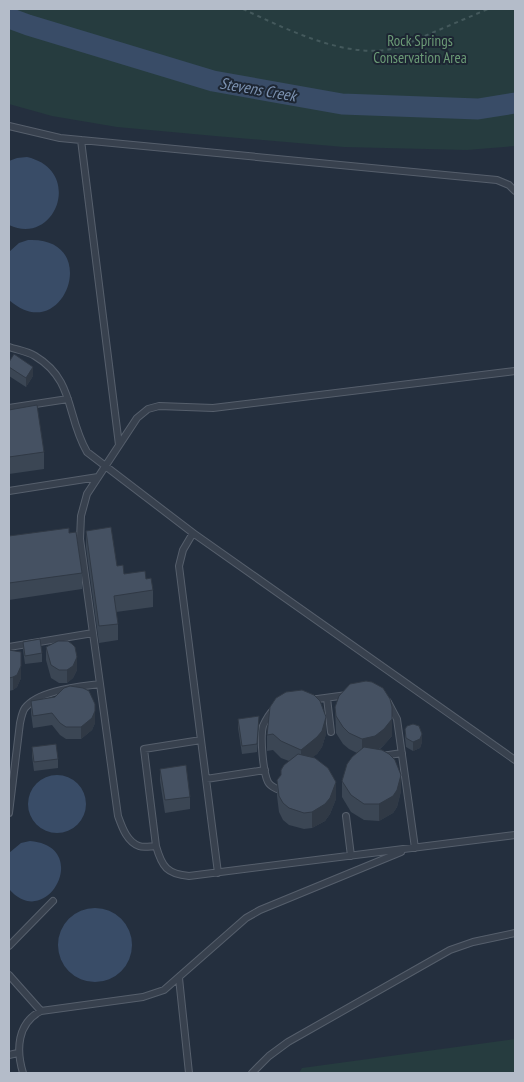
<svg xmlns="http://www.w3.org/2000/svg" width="524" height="1082" font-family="'PT Sans Narrow',sans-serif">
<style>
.green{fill:#263c3f}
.water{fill:#394c67}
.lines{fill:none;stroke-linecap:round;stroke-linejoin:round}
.river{stroke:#394c67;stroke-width:21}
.service-casing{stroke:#565f6c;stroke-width:8}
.path{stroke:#44595c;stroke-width:2;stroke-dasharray:4 4;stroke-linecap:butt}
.service{stroke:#38414e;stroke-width:6}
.wall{fill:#3b4654}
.shaded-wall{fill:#303945}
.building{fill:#455162;stroke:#303945}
.labels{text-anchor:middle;stroke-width:4;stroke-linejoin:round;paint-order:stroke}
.park-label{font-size:15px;fill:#6b9a76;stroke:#1d2633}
.water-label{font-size:16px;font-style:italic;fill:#7c92b1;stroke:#1d2633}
</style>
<rect width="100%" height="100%" fill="#242f3e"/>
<!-- green -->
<path class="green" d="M 9,9 L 515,9 L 515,146 L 467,150 L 344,147 L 215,136 L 117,127 L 52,116 L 9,104 Z
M 515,1039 L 515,1073 L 299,1073 L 302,1068 Z"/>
<!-- water -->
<path class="water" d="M 27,157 C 84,170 56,247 9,225 L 9,161 L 17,158 Z
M 28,240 C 104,236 64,349 9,300 L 9,252 L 19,243 Z
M28 804a29 29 0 1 1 58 0a29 29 0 1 1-58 0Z
M 30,841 C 93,846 47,933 9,889 L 9,853 L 21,843 Z
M58 945a37 37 0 1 1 74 0a37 37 0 1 1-74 0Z"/>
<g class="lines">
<!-- river -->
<path class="river" d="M 9,18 L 28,25 L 213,81 L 342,104 L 478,109 L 515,103"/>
<defs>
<path id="service" d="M 9,126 L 60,138 L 497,180 L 509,185 L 515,191
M 81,140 L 119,445
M 9,347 C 17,350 27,351 35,356 C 75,380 66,416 87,452 L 193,533
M 9,408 L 68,399
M 9,491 L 98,477
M 9,647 L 93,633
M 100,684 L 80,539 L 81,516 L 87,494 L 137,418 L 148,409 L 159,406 L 213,408 L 515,371
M 327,698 L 331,732
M 310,700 L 347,695
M 388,702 L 397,719 L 415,848
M 274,709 C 269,714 266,719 263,726 C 260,737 263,772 268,782 C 270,786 273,787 277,789
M 201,740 L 218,873
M 382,756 L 402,753
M 515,760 L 193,533 L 183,550 L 179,566 L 201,740 L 144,749 L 156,846 C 162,867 167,874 189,876 L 515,835
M 206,779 L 265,770
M 9,813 L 20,723 C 21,719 22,712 25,708 C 39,690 79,687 100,684 L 118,816 C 122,827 127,842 139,846 C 144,848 151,846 156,846
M 346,816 L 351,856
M 9,946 L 53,901
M 9,975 L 41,1011
M 179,978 L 189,1073
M 9,1055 L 18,1053
M 23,1073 C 16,1050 17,1023 41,1011 L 143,997 L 164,990 L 246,918 L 260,910 L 401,852
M 252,1073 L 269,1056 L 288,1042 L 450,950 L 473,942 L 515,933"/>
</defs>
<!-- service casing -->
<use href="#service" class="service-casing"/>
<!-- path -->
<path class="path" d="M 243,9 C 286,29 351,62 399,47 L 488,9"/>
<!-- service -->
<use href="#service" class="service"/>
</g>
<!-- wall -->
<path class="wall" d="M 9,362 L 33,376 L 26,387 L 9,376 Z
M 9,410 L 44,452 L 44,469 L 9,474 Z
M 86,531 L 124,574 L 146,579 L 153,590 L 153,607 L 116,612 L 118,624 L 118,640 L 99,643 L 86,547 Z
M 69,533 L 82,573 L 82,589 L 9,600 L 9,536 Z
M 23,642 L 42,653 L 42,662 L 25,664 L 23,650 Z
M 46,647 L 77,670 L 73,678 L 67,683 L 59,683 L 51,678 L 46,660 Z
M 9,650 L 21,678 L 17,687 L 13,690 L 9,691 Z
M 55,697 L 95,704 L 95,723 L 92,730 L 81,739 L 66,739 L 60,735 L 52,725 L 33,728 L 31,713 L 31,701 Z
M 270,707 L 326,734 L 322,747 L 317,754 L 312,757 L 336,799 L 330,814 L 325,821 L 312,828 L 304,829 L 289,825 L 283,820 L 279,812 L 277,796 L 277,780 L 281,775 L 289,761 L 281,758 L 273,750 L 267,751 L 267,735 Z
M 335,707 L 392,723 L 392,736 L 384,745 L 379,750 L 401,791 L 397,807 L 393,813 L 379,821 L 364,820 L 351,812 L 342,797 L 342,781 L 357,753 L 349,749 L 343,744 L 336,733 Z
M 238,719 L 259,725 L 257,752 L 242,754 L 238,728 Z
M 405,729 L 422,742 L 420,748 L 413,751 L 406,747 L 405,738 Z
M 32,747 L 58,759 L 58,768 L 34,771 L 32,756 Z
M 160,769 L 190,797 L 190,809 L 165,813 L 160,781 Z"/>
<!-- shaded-wall -->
<path class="shaded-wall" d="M 33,367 L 33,376 L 26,387 L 26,378 Z
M 77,657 L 77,670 L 73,678 L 67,683 L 67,670 Z
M 21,666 L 21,678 L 17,687 L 13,690 L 13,677 Z
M 392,707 L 392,736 L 384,745 L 375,752 L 362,756 L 362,739 Z
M 95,711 L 95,723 L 92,730 L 81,739 L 81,727 Z
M 326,717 L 326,734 L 322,747 L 317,754 L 301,767 L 301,750 Z
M 422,734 L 422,742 L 420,748 L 413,751 L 413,742 Z
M 401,775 L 401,791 L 397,807 L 393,813 L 379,821 L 379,804 Z
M 336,782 L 336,799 L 330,814 L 325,821 L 312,828 L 312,812 Z"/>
<!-- building -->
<path class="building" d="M 14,354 L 33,367 L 26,378 L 9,367 L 9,362 Z
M 37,405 L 44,452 L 9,457 L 9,410 Z
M 111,527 L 117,566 L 123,565 L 124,574 L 145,571 L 146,579 L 151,578 L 153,590 L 114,596 L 118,624 L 99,626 L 86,531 Z
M 69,528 L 69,533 L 76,532 L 82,573 L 9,583 L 9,536 Z
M 40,639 L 42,653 L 25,656 L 23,642 Z
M 58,641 L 68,641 L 72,644 L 75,647 L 77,657 L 73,666 L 67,670 L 59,670 L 51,665 L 46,647 Z
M 9,650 L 21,652 L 21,666 L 17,675 L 13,677 L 9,678 Z
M 366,681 L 372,682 L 383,688 L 390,699 L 392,707 L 392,719 L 384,729 L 375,736 L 362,739 L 349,733 L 343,727 L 336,716 L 335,707 L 339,696 L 350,684 Z
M 70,686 L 83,688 L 89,691 L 95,704 L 95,711 L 92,718 L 81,727 L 66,727 L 60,723 L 52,713 L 33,716 L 31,701 L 55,697 L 64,688 Z
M 302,690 L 314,695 L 320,701 L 326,717 L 322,731 L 317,737 L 301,750 L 281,741 L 273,734 L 267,735 L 270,707 L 276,698 L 286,692 Z
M 259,716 L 257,744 L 242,746 L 238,719 Z
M 413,724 L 419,726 L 422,734 L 420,739 L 413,742 L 406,738 L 405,729 L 407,726 Z
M 56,744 L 58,759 L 34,762 L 32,747 Z
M 364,747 L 382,750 L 389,754 L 395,760 L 401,775 L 397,790 L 393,796 L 379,804 L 364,804 L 351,795 L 342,781 L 347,764 L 352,757 Z
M 298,754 L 315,758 L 328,768 L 336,782 L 330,798 L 325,804 L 312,812 L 304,813 L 289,808 L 283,803 L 279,796 L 277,780 L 281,775 L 281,770 L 284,765 Z
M 186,765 L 190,797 L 165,800 L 160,769 Z"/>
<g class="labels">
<!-- park labels -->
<g class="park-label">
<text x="420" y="46">Rock Springs<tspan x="420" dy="17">Conservation Area</tspan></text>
</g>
<!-- water labels -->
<g class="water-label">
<text transform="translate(258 89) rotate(10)" y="6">Stevens Creek</text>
</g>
</g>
<!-- border -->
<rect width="524" height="1082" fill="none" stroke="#b4bcc9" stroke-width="20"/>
</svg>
